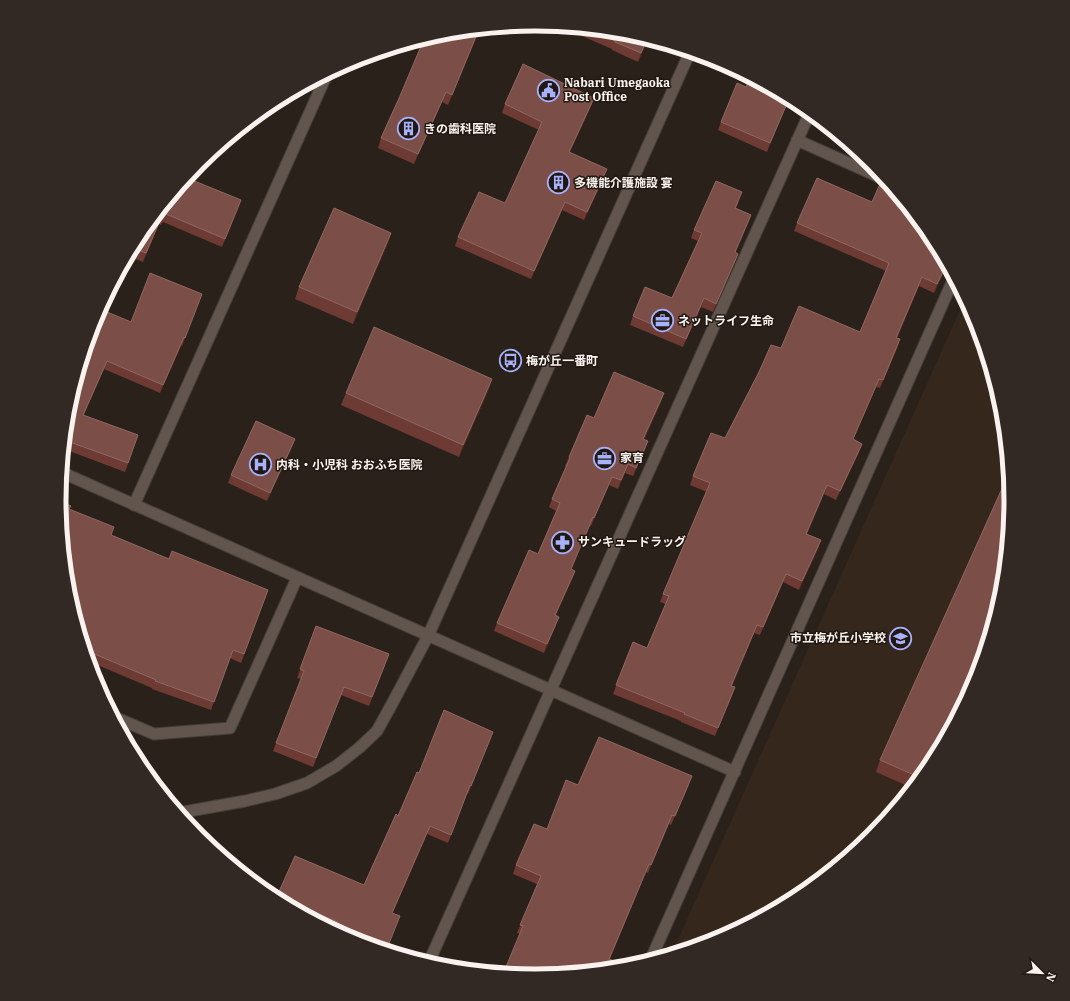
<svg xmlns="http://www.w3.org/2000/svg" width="1070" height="1001" font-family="'IBM Plex Serif','Noto Sans JP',serif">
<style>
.built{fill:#36271d}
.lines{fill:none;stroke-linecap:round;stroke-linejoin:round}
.minor-casing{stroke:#463e39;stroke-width:13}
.tertiary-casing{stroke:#463e39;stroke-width:13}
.minor{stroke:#61554e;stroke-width:11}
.tertiary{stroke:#61554e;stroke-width:11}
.wall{fill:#6e3a34}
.shaded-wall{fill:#4d2822}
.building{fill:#7c4e48;stroke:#906762}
.labels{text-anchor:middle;stroke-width:3;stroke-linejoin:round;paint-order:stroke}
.poi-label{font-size:12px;font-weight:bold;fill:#f9f2ee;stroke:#221812;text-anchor:start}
.rim{fill:none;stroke:#f9f2ee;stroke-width:5}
</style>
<rect width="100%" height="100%" fill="#2b211b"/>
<!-- built -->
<path class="built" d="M 965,299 L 975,318 L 1002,408 L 1011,501 L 931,765 L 872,838 L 800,897 L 717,941 L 671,955 Z"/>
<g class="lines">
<defs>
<path id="minor" d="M 797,140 L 886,180
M 61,472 L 735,772
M 134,505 L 327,74
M 112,716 L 154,734 L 230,728 L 297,578
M 650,961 L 954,278
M 428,964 L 810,112"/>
<path id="tertiary" d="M 178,813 L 245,801 L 275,794 L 307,783 L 336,766 L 359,748 L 377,731 L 393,702 L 428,636 L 690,52"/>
</defs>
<!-- minor casing -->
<use href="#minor" class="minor-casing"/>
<!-- tertiary casing -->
<use href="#tertiary" class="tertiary-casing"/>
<!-- minor -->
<use href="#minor" class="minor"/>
<!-- tertiary -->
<use href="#tertiary" class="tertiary"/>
</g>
<!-- wall -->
<path class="wall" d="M 577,28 L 628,33 L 648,39 L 638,62 L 612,50 L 612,49 L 575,33 Z
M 480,29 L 448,105 L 442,102 L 414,164 L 378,148 L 381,138 L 442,33 Z
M 750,78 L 800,104 L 804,108 L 802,113 L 786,106 L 767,152 L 718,130 L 721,122 L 746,87 Z
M 294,92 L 288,105 L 277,101 Z
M 594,98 L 591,106 L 570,152 L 604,178 L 584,220 L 562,210 L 531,279 L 455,246 L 458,237 L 505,203 L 539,130 L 502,113 L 505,104 Z
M 187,178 L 241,200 L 222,247 L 163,222 L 161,225 L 159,224 L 143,262 L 128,256 L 139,236 Z
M 739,201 L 736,208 L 751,215 L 735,252 L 738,254 L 735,262 L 713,312 L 701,307 L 683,347 L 630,325 L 633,316 L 672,298 L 698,241 L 691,238 L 694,230 Z
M 797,223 L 947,265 L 934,293 L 919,286 L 897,338 L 897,348 L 880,388 L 876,387 L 853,440 L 862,444 L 859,452 L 836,500 L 824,494 L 807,534 L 821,540 L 818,549 L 799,590 L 783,582 L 760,635 L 754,633 L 732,686 L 735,687 L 715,736 L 681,722 L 681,721 L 613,694 L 633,642 L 647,648 L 666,604 L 660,602 L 663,594 L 707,492 L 690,485 L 693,476 L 725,438 L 781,348 L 860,332 L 886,271 L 794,231 Z
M 391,233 L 387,245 L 353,324 L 295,299 L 299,287 Z
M 202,294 L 182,346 L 181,346 L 160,393 L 104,369 L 84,415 L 138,435 L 125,472 L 64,449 L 63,450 L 68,407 L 131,322 Z
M 492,379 L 488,391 L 459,457 L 341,405 L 346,393 Z
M 664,393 L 661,402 L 644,440 L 645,450 L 633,476 L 625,473 L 618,489 L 609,485 L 591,526 L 590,526 L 571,569 L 575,571 L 572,579 L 556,615 L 556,625 L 544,653 L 494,631 L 497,623 L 538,554 L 556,511 L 549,507 L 552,499 L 566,466 L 565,466 L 569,457 L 594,418 Z
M 295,439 L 292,447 L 267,501 L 228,483 L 231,475 Z
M 69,509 L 111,535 L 169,559 L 268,590 L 241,663 L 230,658 L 211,710 L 152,689 L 152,688 L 88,661 L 68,593 Z
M 316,626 L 389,654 L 369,706 L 341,695 L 313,767 L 273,751 L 301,679 L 297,678 Z
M 490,740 L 468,794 L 467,794 L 448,843 L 427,834 L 334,931 L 276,900 L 277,896 L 364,885 L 419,773 Z
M 880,760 L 931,765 L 912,788 L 876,772 Z
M 578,785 L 689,785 L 671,825 L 669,824 L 648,873 L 646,872 L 610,959 L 617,962 L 614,969 L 535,977 L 520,934 L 517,933 L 537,884 L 513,874 L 516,865 L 547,829 Z"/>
<!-- shaded-wall -->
<path class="shaded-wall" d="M 479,29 L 480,29 L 448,105 L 452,95 Z
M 647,39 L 648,39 L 638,62 L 641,53 Z
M 446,92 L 442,102 L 414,164 L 418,154 Z
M 594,98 L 591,106 L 566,160 L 569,152 Z
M 789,99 L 786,106 L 767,152 L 770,143 Z
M 607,169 L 604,178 L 584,220 L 587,212 Z
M 241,200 L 238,209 L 222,247 L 225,239 Z
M 565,202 L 562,210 L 531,279 L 534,271 Z
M 751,215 L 748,224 L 732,261 L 735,252 Z
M 162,216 L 159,224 L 143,262 L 146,253 Z
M 391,233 L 387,245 L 353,324 L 357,312 Z
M 738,254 L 735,262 L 713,312 L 716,304 Z
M 947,264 L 947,265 L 934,293 L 937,284 Z
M 922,277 L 919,286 L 893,346 L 896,338 Z
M 704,298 L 701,307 L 683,347 L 686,339 Z
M 184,337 L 181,346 L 160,393 L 163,385 Z
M 900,339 L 897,348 L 880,388 L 883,380 Z
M 107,361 L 104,369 L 80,423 L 83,415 Z
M 492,379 L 488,391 L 459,457 L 463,445 Z
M 879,379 L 876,387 L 850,448 L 853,439 Z
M 664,393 L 661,402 L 640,448 L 643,439 Z
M 295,439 L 292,447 L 267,501 L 270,493 Z
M 648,441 L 645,450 L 633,476 L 636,468 Z
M 862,444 L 859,452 L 836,500 L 840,491 Z
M 628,464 L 625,473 L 618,489 L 621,480 Z
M 612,477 L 609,485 L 591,526 L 594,518 Z
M 827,485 L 824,494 L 803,542 L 806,534 Z
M 593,517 L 590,526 L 568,578 L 571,569 Z
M 821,540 L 818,549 L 799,590 L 802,581 Z
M 575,571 L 572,579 L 552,624 L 555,615 Z
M 786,574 L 783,582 L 760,635 L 763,627 Z
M 559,617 L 556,625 L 544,653 L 547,644 Z
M 757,625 L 754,633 L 728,694 L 731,686 Z
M 735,687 L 732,696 L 715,736 L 718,728 Z
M 493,732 L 490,740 L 468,794 L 471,786 Z
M 692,776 L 689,785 L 671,825 L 675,816 Z
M 672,815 L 669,824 L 648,873 L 651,865 Z
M 430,826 L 427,834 L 389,922 L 392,913 Z
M 649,864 L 646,872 L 606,967 L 609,959 Z"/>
<!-- building -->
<path class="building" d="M 479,29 L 452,95 L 446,92 L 418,154 L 381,138 L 400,96 L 424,39 L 442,33 Z
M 589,29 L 628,33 L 647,39 L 641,53 L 615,42 L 615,41 Z
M 523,64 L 594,98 L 569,152 L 607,169 L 587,212 L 565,202 L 534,271 L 458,237 L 479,192 L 505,203 L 542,122 L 505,104 Z
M 750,78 L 789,99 L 770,143 L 721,122 L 737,83 L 746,87 Z
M 293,92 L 291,97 L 287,95 Z
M 883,177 L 931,236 L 947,264 L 937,284 L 922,277 L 896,338 L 900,339 L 883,380 L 879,379 L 853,439 L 862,444 L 840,491 L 827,485 L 806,534 L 821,540 L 802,581 L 786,574 L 763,627 L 757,625 L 731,686 L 735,687 L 718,728 L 684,714 L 685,713 L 616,685 L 633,642 L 647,648 L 669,596 L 663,594 L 710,483 L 693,476 L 711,433 L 725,438 L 759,372 L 771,345 L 781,348 L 799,306 L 860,332 L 889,263 L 797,223 L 817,178 L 872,202 Z
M 187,178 L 241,200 L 225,239 L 166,214 L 164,217 L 162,216 L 146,253 L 132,248 L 139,236 Z
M 716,181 L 742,192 L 735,208 L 751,215 L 735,252 L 738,254 L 716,304 L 704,298 L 686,339 L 633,316 L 645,287 L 672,298 L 702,233 L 694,230 Z
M 334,208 L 391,233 L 357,312 L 299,287 Z
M 150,273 L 202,294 L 185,338 L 184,337 L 163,385 L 107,361 L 83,415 L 138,435 L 128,463 L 67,441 L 65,444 L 64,444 L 68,407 L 95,318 L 100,309 L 131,322 Z
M 374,327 L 492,379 L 463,445 L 346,393 Z
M 614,372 L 664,393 L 643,439 L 648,441 L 636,468 L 628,464 L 621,480 L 612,477 L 594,518 L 593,517 L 571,569 L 575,571 L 555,615 L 559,617 L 547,644 L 497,623 L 529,550 L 538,554 L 560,503 L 552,499 L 570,458 L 569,457 L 587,415 L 594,418 Z
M 256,421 L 295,439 L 270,493 L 231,475 Z
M 1009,473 L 1012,501 L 1002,594 L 975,683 L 931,765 L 921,778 L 880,760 Z
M 59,501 L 71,506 L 69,509 L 114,527 L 111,535 L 169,559 L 172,551 L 268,590 L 244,654 L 233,650 L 214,702 L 155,681 L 156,680 L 85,650 L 68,593 Z
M 316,626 L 389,654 L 372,697 L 344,687 L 316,758 L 276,743 L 304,671 L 300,669 Z
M 444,710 L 493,732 L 471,786 L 470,785 L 451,835 L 430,826 L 392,913 L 400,916 L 386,951 L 352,941 L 334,931 L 338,922 L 277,896 L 295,856 L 364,885 L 396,814 L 398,816 L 417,772 L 419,773 Z
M 599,737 L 692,776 L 675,816 L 672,815 L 651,865 L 649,864 L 609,959 L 617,962 L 613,969 L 535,977 L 503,974 L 523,926 L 520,925 L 541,876 L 516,865 L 534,824 L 547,829 L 566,780 L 578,785 Z"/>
<!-- icons -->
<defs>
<symbol id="civic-ring" viewBox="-11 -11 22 22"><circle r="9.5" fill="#221812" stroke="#a7b1fc" stroke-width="1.5"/><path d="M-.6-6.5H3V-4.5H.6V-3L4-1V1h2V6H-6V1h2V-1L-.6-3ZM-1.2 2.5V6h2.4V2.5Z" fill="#a7b1fc"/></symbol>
<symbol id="building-ring" viewBox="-11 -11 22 22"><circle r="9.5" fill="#221812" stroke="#a7b1fc" stroke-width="1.5"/><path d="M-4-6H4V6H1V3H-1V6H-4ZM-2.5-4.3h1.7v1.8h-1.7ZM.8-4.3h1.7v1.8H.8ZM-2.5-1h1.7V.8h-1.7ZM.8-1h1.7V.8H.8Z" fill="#a7b1fc"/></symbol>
<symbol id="office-ring" viewBox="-11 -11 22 22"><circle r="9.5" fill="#221812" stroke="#a7b1fc" stroke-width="1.5"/><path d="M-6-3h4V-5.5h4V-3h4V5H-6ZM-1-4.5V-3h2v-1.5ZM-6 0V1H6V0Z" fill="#a7b1fc"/></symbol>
<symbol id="bus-ring" viewBox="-11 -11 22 22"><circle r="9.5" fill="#221812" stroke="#a7b1fc" stroke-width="1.5"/><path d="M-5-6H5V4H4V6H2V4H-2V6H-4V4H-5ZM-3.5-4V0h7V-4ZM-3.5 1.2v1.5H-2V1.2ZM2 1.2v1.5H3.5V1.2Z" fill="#a7b1fc"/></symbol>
<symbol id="hospital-ring" viewBox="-11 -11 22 22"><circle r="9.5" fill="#221812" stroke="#a7b1fc" stroke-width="1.5"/><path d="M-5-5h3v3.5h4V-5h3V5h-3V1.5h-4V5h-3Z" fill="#a7b1fc"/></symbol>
<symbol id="pharmacy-ring" viewBox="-11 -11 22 22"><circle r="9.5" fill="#221812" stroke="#a7b1fc" stroke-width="1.5"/><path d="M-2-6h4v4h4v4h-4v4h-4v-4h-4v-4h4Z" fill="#a7b1fc"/></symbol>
<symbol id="school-ring" viewBox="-11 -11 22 22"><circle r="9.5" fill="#221812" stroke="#a7b1fc" stroke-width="1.5"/><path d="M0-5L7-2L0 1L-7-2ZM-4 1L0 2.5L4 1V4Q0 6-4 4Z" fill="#a7b1fc"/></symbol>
</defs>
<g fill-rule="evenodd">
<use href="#civic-ring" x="536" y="78" width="25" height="25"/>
<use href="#building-ring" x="396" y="116" width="25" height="25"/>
<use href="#building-ring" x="546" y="170" width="25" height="25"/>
<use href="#office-ring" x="650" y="308" width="25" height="25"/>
<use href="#bus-ring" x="498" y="348" width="25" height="25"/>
<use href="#office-ring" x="592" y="446" width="25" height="25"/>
<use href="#hospital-ring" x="248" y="452" width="25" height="25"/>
<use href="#pharmacy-ring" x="550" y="530" width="25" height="25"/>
<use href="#school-ring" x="888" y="626" width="25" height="25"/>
</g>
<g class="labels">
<!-- poi labels -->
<g class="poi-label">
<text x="564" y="87">Nabari Umegaoka<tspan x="564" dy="14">Post Office</tspan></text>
<text x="424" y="133">きの歯科医院</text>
<text x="574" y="187">多機能介護施設 宴</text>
<text x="678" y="325">ネットライフ生命</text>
<text x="526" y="365">梅が丘一番町</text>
<text x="620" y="462">家育</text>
<text x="276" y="469">内科・小児科 おおふち医院</text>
<text x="578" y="546">サンキュードラッグ</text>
<text x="886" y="642" text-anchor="end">市立梅が丘小学校</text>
</g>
</g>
<!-- crop -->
<path d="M0 0H1070V1001H0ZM66 500a469 469 0 1 1 938 0a469 469 0 1 1-938 0Z" fill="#332924" fill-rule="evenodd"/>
<path class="rim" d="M66 500a469 469 0 1 1 938 0a469 469 0 1 1-938 0Z"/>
<!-- north arrow -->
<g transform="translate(1042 973) rotate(114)" stroke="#221812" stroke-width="3" paint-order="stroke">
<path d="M0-3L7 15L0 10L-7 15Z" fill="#f9f2ee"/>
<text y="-6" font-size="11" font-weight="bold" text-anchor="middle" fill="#f9f2ee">N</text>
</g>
</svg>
